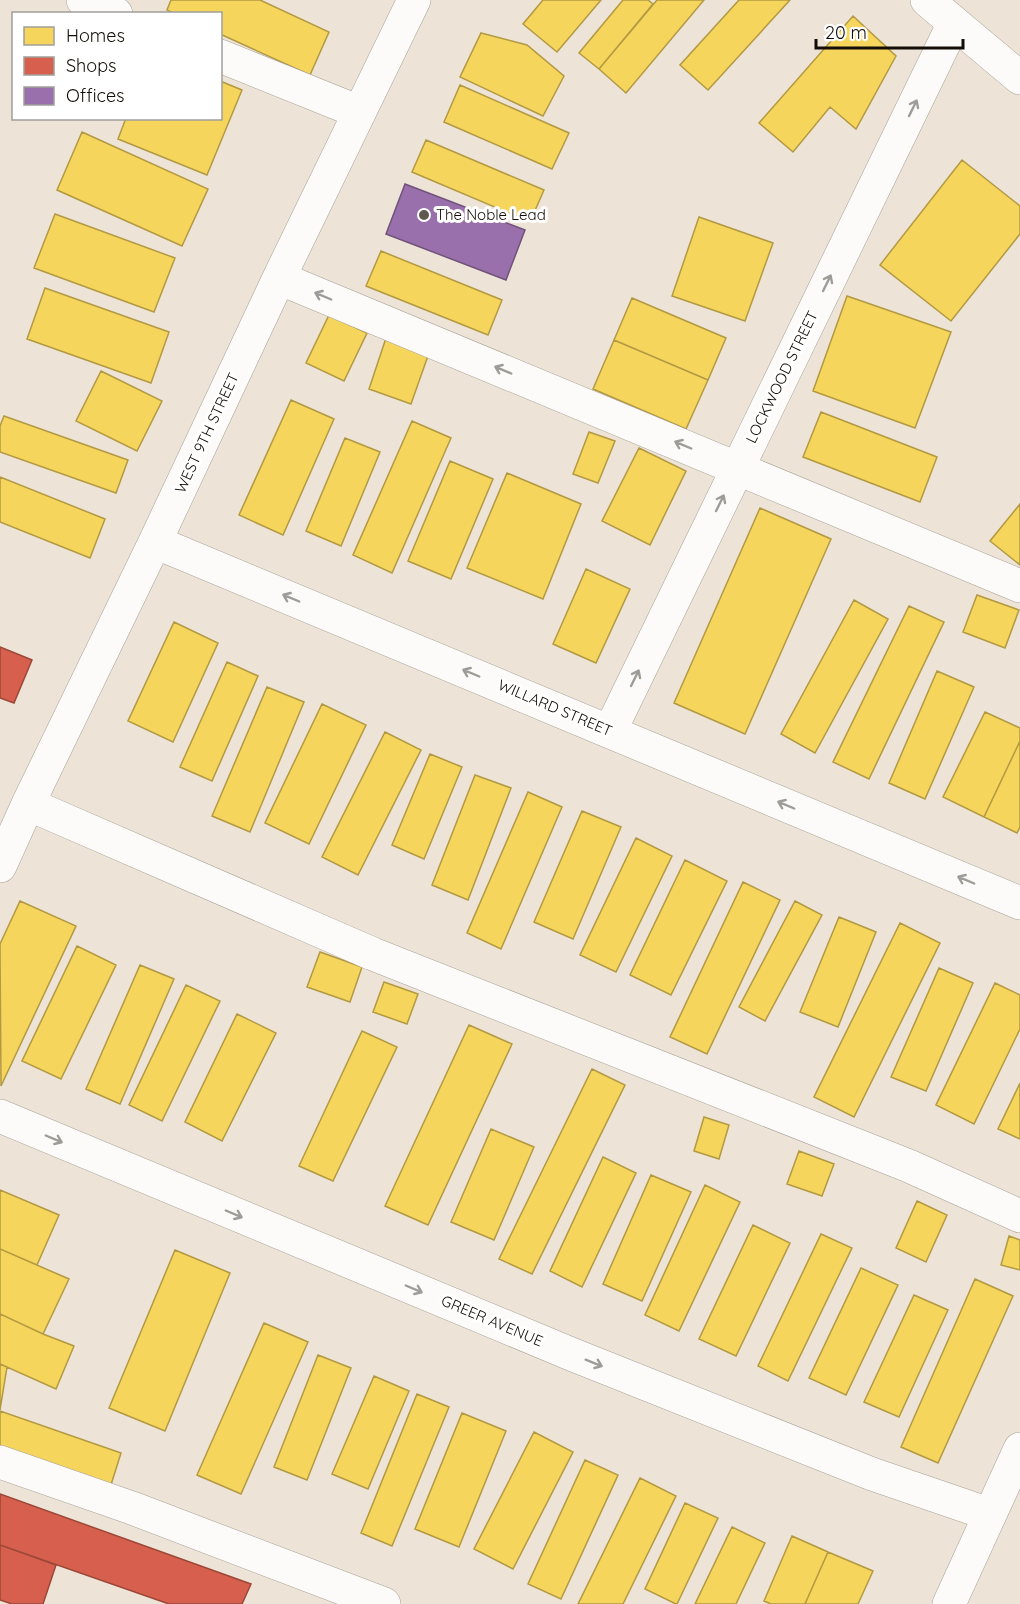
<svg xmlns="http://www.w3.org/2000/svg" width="1020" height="1604" font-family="Quicksand,sans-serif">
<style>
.homes{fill:#f6d55c;stroke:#b29942;stroke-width:1.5}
.shops{fill:#d6604d;stroke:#9c4738;stroke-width:1.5}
.offices{fill:#9970ab;stroke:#71527a;stroke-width:1.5}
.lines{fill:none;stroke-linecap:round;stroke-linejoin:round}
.minor-casing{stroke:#a8a197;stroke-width:34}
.major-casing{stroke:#a8a197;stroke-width:34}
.minor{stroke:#fcfbf9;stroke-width:33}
.major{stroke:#fcfbf9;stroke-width:33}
.oneway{stroke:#9f9c98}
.poi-dot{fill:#5f584f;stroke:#fff;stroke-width:2}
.labels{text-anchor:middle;stroke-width:6;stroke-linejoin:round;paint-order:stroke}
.poi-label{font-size:15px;fill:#130d06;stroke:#fff;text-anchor:start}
.street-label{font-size:15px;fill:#130d06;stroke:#fff}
</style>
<rect width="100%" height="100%" fill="#ede4d7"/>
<!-- homes -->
<path class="homes" d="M 171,0 L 260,0 L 329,32 L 310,75 L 220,34 L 220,14 L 175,14 L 167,10 Z
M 543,0 L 601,0 L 557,52 L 523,24 Z
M 623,0 L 648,0 L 653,4 L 599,69 L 579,53 Z
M 657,0 L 704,0 L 626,93 L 599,69 Z
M 739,0 L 790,0 L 708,90 L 680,65 Z
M 853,16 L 896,56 L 856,129 L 830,107 L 793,152 L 759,123 Z
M 481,33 L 527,45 L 564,76 L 543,116 L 460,77 Z
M 220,81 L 242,90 L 207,175 L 118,139 L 126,118 L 220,118 Z
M 460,85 L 569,133 L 552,169 L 444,122 Z
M 82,132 L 208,189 L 182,246 L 57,190 Z
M 426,140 L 544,190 L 530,222 L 412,172 Z
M 962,160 L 1020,206 L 1020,234 L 951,321 L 880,265 Z
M 55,214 L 175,258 L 154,312 L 34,268 Z
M 699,217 L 773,243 L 745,321 L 672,296 Z
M 381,251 L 502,300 L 488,335 L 366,286 Z
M 45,288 L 169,332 L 151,383 L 27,339 Z
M 847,296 L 951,332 L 915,428 L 813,391 Z
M 632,298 L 726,338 L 708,380 L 614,340 Z
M 329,315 L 367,333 L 344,381 L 306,363 Z
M 386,338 L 429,353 L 411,404 L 369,389 Z
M 614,340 L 708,380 L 686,429 L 593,389 Z
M 101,371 L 162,401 L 137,451 L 76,421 Z
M 291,400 L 334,419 L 283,535 L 239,515 Z
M 821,412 L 937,457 L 920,502 L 803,457 Z
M 4,416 L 128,460 L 116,493 L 0,452 L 0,426 Z
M 412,421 L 451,438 L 392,573 L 353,555 Z
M 589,432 L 615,441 L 598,483 L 573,474 Z
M 345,438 L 380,452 L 341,546 L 306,531 Z
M 639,448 L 686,471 L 650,545 L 602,521 Z
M 450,461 L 493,479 L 451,579 L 408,561 Z
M 507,473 L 581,504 L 543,599 L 467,568 Z
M 0,477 L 105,519 L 90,558 L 0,522 Z
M 1020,504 L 1020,565 L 990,541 Z
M 760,508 L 831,539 L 745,734 L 674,703 Z
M 586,569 L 630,589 L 596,663 L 553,644 Z
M 977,595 L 1019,610 L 1005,648 L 963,632 Z
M 854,600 L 888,619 L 815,753 L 781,734 Z
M 909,606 L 944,622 L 869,779 L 833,762 Z
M 174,622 L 218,643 L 173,742 L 128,721 Z
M 227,662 L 258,676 L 212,781 L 180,767 Z
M 937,671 L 974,687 L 925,799 L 889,783 Z
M 267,687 L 304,702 L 250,832 L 212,816 Z
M 322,704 L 366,725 L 309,844 L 265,823 Z
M 985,712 L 1020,728 L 1020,741 L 984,817 L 943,797 Z
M 385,732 L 421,750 L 358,875 L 322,857 Z
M 1020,741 L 1020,827 L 1017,833 L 984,817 Z
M 430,754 L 462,767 L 424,859 L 392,845 Z
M 475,775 L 511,788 L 468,900 L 432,885 Z
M 528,792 L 562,807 L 501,949 L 467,933 Z
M 582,811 L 621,827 L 573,939 L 534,922 Z
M 636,838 L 672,856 L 616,972 L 580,955 Z
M 685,860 L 727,881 L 671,995 L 630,975 Z
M 743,882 L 780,900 L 707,1054 L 670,1037 Z
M 20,901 L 76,926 L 1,1086 L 0,944 Z
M 795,901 L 822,915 L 765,1021 L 739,1007 Z
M 839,917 L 876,932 L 838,1027 L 800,1012 Z
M 900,923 L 940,943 L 854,1117 L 814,1097 Z
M 77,946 L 116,965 L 61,1079 L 22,1061 Z
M 320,952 L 362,967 L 350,1002 L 307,987 Z
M 140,965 L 174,979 L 120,1104 L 86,1089 Z
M 939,968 L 973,983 L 926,1091 L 891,1077 Z
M 384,982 L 418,994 L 407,1024 L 373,1012 Z
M 995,983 L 1020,995 L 1020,1029 L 974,1124 L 936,1105 Z
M 186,985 L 220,1001 L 162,1121 L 129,1105 Z
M 237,1014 L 276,1033 L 222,1141 L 185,1122 Z
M 469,1025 L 512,1044 L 428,1225 L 385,1206 Z
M 362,1031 L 397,1047 L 333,1181 L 299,1166 Z
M 592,1069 L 625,1085 L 532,1274 L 499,1259 Z
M 1020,1083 L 1020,1139 L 998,1129 Z
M 704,1117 L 729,1125 L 719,1159 L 694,1151 Z
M 491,1129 L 534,1147 L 494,1240 L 451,1222 Z
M 799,1151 L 834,1164 L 822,1196 L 787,1184 Z
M 603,1157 L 636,1173 L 582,1287 L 550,1271 Z
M 651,1175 L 691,1192 L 642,1301 L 603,1284 Z
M 705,1185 L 740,1202 L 679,1331 L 645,1315 Z
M 0,1190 L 59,1215 L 37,1265 L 0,1249 Z
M 917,1201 L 947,1215 L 926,1262 L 896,1248 Z
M 753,1225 L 790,1243 L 736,1356 L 699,1339 Z
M 821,1234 L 852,1248 L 788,1381 L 758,1366 Z
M 1009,1236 L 1020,1240 L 1020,1270 L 1001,1265 Z
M 0,1249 L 69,1279 L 43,1334 L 0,1314 Z
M 175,1250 L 230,1273 L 165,1431 L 109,1408 Z
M 861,1268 L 898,1285 L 846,1395 L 809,1378 Z
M 975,1279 L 1013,1296 L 938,1463 L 901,1447 Z
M 914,1295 L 948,1310 L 899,1417 L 864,1402 Z
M 0,1314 L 43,1334 L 74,1346 L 56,1389 L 0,1364 Z
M 264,1323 L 308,1342 L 241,1494 L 197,1475 Z
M 318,1355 L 351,1368 L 307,1480 L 274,1467 Z
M 0,1364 L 7,1367 L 0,1410 Z
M 374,1376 L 409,1391 L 368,1489 L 332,1474 Z
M 417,1394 L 449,1407 L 392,1546 L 361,1533 Z
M 0,1411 L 121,1453 L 110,1488 L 0,1454 Z
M 462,1413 L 506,1431 L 459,1547 L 415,1529 Z
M 534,1432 L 573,1452 L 513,1569 L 474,1549 Z
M 585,1460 L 618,1475 L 561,1599 L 528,1584 Z
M 640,1478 L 676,1496 L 623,1604 L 578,1604 Z
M 685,1503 L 718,1518 L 677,1604 L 676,1604 L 645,1589 Z
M 732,1527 L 765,1543 L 736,1604 L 695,1604 Z
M 792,1536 L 828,1552 L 805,1604 L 771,1604 L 764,1601 Z
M 828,1552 L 873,1571 L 858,1604 L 805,1604 Z"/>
<!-- shops -->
<path class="shops" d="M 0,647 L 32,660 L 14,703 L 0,698 Z
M 0,1494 L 251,1584 L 242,1604 L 169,1604 L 0,1545 Z
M 0,1545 L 56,1565 L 43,1604 L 12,1604 L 0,1600 Z"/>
<!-- offices -->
<path class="offices" d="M 405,184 L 525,230 L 506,280 L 386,234 Z"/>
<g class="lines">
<defs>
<path id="minor" d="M 83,0 L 116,14
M 220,56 L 359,112
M 279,278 L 1020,586
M 155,542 L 1020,903
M 610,731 L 954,23
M 28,804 L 373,954 L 909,1166 L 1020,1216
M 0,866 L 28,804 L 155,542 L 279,278 L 414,0
M 0,1116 L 571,1354 L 872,1474 L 989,1514
M 0,1462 L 132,1508 L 384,1604
M 949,1604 L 1020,1449"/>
<path id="major" d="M 927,0 L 1020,78"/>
</defs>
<!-- minor casing -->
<use href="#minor" class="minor-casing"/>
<!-- major casing -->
<use href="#major" class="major-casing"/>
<!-- minor -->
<use href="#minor" class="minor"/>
<!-- major -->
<use href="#major" class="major"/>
</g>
<!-- one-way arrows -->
<defs><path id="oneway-shaft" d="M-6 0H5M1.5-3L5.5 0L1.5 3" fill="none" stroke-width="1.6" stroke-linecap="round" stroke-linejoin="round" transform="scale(1.5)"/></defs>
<g class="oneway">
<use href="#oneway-shaft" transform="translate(913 108) rotate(-64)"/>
<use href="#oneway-shaft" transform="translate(827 283) rotate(-64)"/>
<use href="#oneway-shaft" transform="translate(323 296) rotate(-157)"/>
<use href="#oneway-shaft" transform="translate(503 370) rotate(-157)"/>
<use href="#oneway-shaft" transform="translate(683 445) rotate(-157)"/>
<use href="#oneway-shaft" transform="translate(720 503) rotate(-64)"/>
<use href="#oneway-shaft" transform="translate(291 598) rotate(-157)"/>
<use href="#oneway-shaft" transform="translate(471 673) rotate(-157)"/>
<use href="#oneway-shaft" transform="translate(635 678) rotate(-64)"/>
<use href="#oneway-shaft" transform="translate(786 805) rotate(-157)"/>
<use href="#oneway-shaft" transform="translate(966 880) rotate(-157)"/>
<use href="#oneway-shaft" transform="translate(54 1139) rotate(23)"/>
<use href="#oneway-shaft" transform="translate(234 1214) rotate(23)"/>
<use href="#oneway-shaft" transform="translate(414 1289) rotate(23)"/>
<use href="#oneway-shaft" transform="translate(594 1363) rotate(22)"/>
</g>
<!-- markers -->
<circle class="poi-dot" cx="424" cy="215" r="6"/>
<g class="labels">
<!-- poi labels -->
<g class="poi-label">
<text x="436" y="220">The Noble Lead</text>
</g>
<!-- street labels -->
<g class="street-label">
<text transform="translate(782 377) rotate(-64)" y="5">LOCKWOOD STREET</text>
<text transform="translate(207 433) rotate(-65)" y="5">WEST 9TH STREET</text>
<text transform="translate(555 708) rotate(23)" y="5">WILLARD STREET</text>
<text transform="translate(492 1321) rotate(23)" y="5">GREER AVENUE</text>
</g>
</g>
<!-- legend -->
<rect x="12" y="12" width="210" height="108" fill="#ffffff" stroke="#a19e9b" stroke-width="1.5"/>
<rect x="24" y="27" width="30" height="18" fill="#f6d55c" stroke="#a19e9b" stroke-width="1.5"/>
<text x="66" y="42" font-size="18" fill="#130d06">Homes</text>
<rect x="24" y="57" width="30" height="18" fill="#d6604d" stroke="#a19e9b" stroke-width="1.5"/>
<text x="66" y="72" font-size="18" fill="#130d06">Shops</text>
<rect x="24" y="87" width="30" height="18" fill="#9970ab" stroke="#a19e9b" stroke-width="1.5"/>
<text x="66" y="102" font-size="18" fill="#130d06">Offices</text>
<!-- scale -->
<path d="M816 39v9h147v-9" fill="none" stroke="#130d06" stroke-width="3"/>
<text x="825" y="39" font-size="18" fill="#130d06" stroke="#ffffff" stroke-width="4.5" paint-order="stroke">20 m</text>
</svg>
